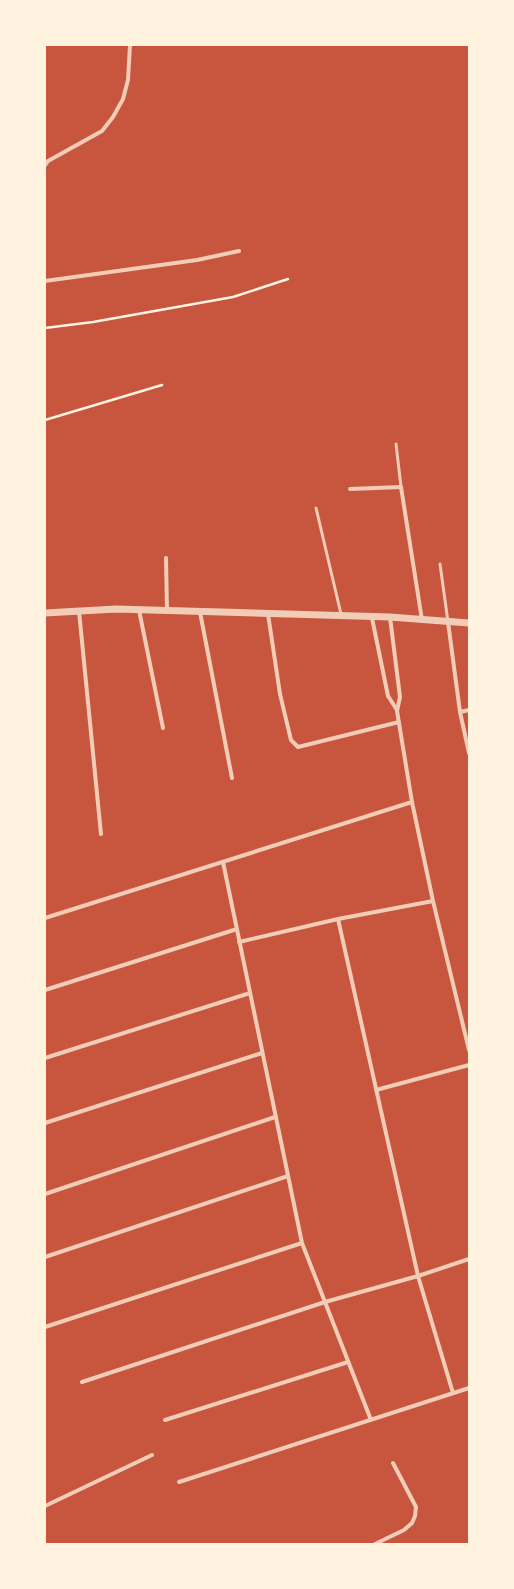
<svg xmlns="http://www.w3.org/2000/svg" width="514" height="1589" font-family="Raleway,sans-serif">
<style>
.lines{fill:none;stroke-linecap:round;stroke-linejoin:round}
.path{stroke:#fff3e0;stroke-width:2.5}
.service{stroke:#f1ccb7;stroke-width:3}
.minor{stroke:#f1ccb7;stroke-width:4}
.tertiary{stroke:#f1ccb7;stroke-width:7}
</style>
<rect width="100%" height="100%" fill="#c8553d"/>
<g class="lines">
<!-- path -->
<path class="path" d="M 45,328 L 93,322 L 233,297 L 288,279
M 45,420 L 162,385"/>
<!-- service -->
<path class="service" d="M 396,444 L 401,487
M 316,508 L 341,614
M 440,564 L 448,622"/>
<!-- minor -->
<path class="minor" d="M 45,165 L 48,161 L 102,131 L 113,117 L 123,99 L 128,80 L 130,45
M 45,281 L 197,260 L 239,251
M 350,489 L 401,487 L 422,620
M 166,558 L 167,611
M 139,610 L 163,728
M 79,611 L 101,834
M 200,612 L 232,778
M 268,614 L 280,694 L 291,740 L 298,747 L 399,722
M 390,617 L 400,697 L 397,711 L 412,802 L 433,901 L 469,1050
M 372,618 L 388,696 L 397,710
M 448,622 L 460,712 L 469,753
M 460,712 L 469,710
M 223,862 L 302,1243 L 371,1420
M 45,918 L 412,802
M 338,919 L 418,1276 L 453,1393
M 239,942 L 338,919 L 433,901
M 45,990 L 237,929
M 45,1058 L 250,993
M 376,1090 L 469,1065
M 45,1123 L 262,1053
M 45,1194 L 275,1117
M 45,1257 L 288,1176
M 45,1327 L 302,1243
M 82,1382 L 325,1302 L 418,1276 L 469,1259
M 165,1420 L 348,1362
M 179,1482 L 469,1388
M 45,1506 L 152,1455
M 375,1544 L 404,1530 L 412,1523 L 415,1516 L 416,1507 L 393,1463"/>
<!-- tertiary -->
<path class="tertiary" d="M 45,613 L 116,609 L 390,617 L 469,623"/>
</g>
<!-- border -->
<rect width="514" height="1589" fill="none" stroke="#fff3e0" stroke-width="92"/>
</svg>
